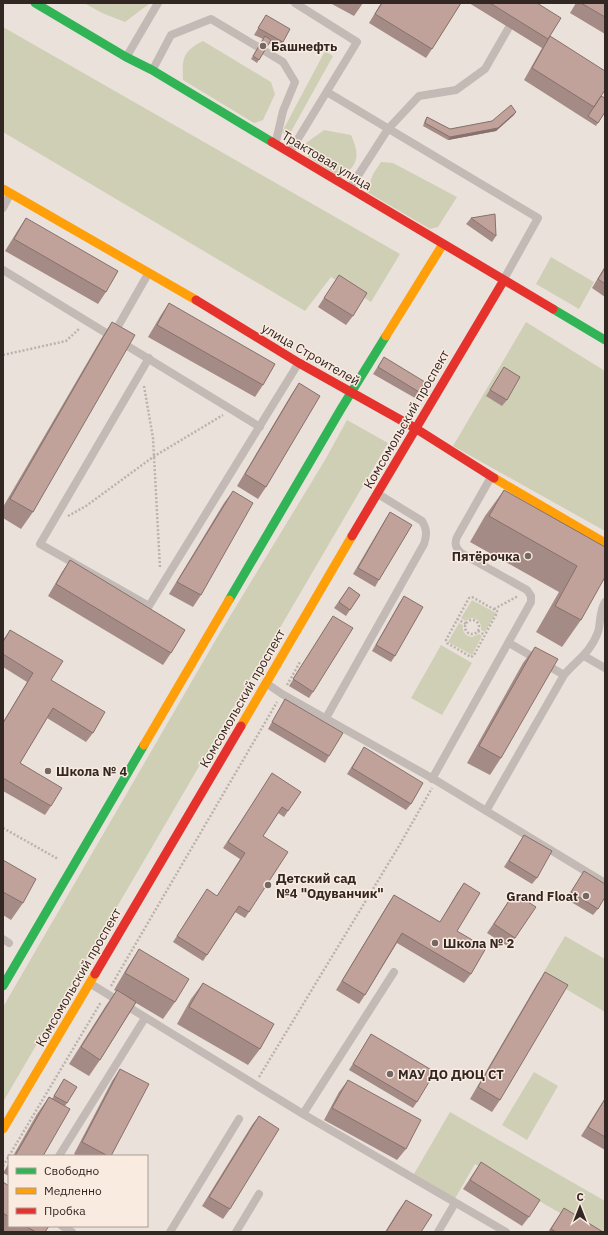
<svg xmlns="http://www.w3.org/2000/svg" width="608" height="1235" font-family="'IBM Plex Sans',sans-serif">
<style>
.green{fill:#cecfb4}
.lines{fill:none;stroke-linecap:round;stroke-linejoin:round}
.path{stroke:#bcb2ad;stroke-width:2.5;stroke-dasharray:2 2;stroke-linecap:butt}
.lane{stroke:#c3bab5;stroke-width:8}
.fast{stroke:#30b455;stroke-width:9}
.slow{stroke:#ff9f0a;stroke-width:9}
.jam{stroke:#e5322d;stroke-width:9}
.wall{fill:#a58b85}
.shaded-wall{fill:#86716c}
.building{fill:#c0a29b;stroke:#86716c}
.poi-dot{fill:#736864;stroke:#faebe0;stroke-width:1.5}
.labels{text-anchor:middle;stroke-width:3;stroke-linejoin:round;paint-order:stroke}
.poi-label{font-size:13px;font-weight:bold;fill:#332724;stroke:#faebe0;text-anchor:start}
.street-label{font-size:13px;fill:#332724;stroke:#faebe0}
</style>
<rect width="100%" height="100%" fill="#ebe1db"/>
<!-- green -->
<path class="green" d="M 84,3 L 149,3 L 149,4 L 125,22 L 102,13 Z
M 3,27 L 400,254 L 371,302 L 331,277 L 305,311 L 3,132 Z
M 203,41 L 271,82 L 275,94 L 263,120 L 254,123 L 183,80 C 182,58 183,51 203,41 Z
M 325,51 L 333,56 L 288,137 L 282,132 Z
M 324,130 L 351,135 C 360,155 359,164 341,178 L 308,157 L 306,143 Z
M 381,162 L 393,163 L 457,197 L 438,227 L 430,229 L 367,192 L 373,174 Z
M 551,257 L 594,282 L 579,309 L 536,284 Z
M 526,322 L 605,371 L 605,531 L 453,446 Z
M 347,420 L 388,443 L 3,1102 L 3,1007 L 218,636 L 325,460 Z
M 472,600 L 496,613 L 485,632 L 481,630 C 482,623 478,618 471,618 L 465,621 L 461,618 Z
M 459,623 L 463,625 C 462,631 465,636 472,637 L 479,634 L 482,636 L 472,655 L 448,642 Z
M 441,645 L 472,663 L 442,715 L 411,698 Z
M 565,936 L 605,959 L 605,1012 L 542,975 Z
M 534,1072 L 558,1086 L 527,1140 L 502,1125 Z
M 450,1112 L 605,1201 L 605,1232 L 593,1232 L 475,1164 L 453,1202 L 411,1179 Z"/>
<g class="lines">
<!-- path -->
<path class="path" d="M 3,355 L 66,341 L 80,328
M 144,386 L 153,438 L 160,568
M 68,516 L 86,506 L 153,457 L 223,415
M 472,597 L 497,611 L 497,613 L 474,655 L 471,657 L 447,643 L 446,640 L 469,598 Z
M 494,609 L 518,596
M 457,619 L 466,624
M465 627a7 7 0 1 1 14 0a7 7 0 1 1-14 0Z
M 478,631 L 485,635
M 287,685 L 300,662
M 3,828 L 58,859
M 111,986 L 277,702
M 259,1077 L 399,846 L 432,788
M 9,1156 L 101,1002
M 3,1166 L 9,1156"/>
<!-- lane -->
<path class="lane" d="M 127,56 L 158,3
M 153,69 L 171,35 L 211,19 L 283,62 L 295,82 L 283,111 L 276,141
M 327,92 L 538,218 L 504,279
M 290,152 L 357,42 L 295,3
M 350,188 L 388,129 L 419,96 L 456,90 L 485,69 L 523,3
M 3,208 L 10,194
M 3,270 L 260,427
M 113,335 L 148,274
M 149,358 L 40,544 L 149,606 L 298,364
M 509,643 L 564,675 C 577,660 591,652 598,632 C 601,622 599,612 605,602
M 584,656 L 605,668
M 266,683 L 282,694 L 437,781 L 605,883
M 326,718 L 424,544 C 427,535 427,529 422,521 L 378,494
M 432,779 L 531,602 L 531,596 L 527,590 L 461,553 C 456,548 454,544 457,537 L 491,477
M 486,811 L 564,675
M 3,939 L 9,943
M 91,984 L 303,1114 L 506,1232
M 303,1114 L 394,972
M 59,1156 L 145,1018
M 62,1226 L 72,1232
M 170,1232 L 239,1119
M 236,1232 L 259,1194
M 438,1232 L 455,1203"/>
<!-- fast -->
<path class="fast" d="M 35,3 L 126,57 L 152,70 L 272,142
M 553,309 L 605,340
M 229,600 L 341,409 L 386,336
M 3,986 L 144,745"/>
<!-- slow -->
<path class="slow" d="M 3,189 L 196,300
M 386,336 L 443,244
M 494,478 L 605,543
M 241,726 L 352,536
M 144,745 L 229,600
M 3,1129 L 95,974"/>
<!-- jam -->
<path class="jam" d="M 272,142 L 553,309
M 196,300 L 299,363 L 415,428 L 494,478
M 352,536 L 504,280
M 95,974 L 241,726"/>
</g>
<!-- wall -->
<path class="wall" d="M 330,3 L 363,3 L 354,16 Z
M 381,3 L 461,3 L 432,49 L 426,58 L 369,23 Z
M 469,3 L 537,3 L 548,39 L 601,96 L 605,112 L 596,126 L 524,80 L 542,48 Z
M 576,3 L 605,3 L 605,34 L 570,13 Z
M 266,15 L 283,42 L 278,48 L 269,43 L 257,63 L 251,59 L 263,39 L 254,35 Z
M 514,115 L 496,131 L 448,140 L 423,126 L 425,120 L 427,117 L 450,129 L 492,121 Z
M 26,218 L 106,292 L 98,304 L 5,251 L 18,230 Z
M 471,218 L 496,236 L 492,242 L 466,224 Z
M 605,266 L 605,297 L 592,288 Z
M 339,275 L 353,316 L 346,325 L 318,307 Z
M 169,303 L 263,385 L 255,397 L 148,337 L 161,315 Z
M 112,322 L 33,512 L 21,529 L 3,518 L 3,507 L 101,339 Z
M 384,357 L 419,392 L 415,398 L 373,374 Z
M 504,367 L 507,400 L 502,406 L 486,396 Z
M 299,383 L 266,487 L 258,499 L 237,486 L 291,395 Z
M 504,490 L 605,547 L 581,620 L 562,647 L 536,632 L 559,592 L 470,542 L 485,516 Z
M 233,491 L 201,595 L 193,607 L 169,594 L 224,503 Z
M 390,512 L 379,580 L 375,587 L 353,574 L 386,518 Z
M 70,560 L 171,653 L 163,665 L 48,596 L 62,572 Z
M 349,587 L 360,595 L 346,616 L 334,608 Z
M 404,596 L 395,656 L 391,662 L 372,651 L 400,602 Z
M 333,616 L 313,692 L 309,698 L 289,686 Z
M 10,630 L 93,733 L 86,742 L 47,718 L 20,763 L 51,806 L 45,815 L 3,791 L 3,722 L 27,682 L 3,667 L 3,640 Z
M 535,647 L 501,758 L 490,775 L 467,763 L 523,663 Z
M 285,699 L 329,756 L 325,763 L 268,729 Z
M 364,747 L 411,804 L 406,810 L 347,774 Z
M 268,780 L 288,811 L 284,817 L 278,813 L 263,836 L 249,912 L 245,918 L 235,912 L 203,961 L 173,942 L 203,895 L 217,896 L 240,859 L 223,848 Z
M 524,835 L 537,878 L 532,884 L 504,867 Z
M 3,860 L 23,903 L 11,920 L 3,915 Z
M 584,871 L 598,909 L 593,915 L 566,899 Z
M 464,883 L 457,931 L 471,974 L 464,983 L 397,943 L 365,995 L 359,1004 L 336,990 L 388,904 L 394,895 L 440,922 L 457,893 Z
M 514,893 L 515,938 L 509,947 L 487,933 Z
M 139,949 L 175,1002 L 163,1019 L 136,1003 L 100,1060 L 89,1076 L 69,1064 L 105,1007 L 116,991 L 114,990 L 128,966 Z
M 545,972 L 500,1100 L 492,1112 L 470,1099 L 537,984 Z
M 203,983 L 260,1049 L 248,1065 L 177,1024 L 191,999 Z
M 371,1034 L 417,1102 L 413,1108 L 349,1070 Z
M 120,1069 L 111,1156 L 77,1156 L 74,1154 L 112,1081 Z
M 64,1079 L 67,1103 L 65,1106 L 43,1156 L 13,1156 L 37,1114 L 49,1097 L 52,1099 Z
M 348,1080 L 406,1149 L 397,1160 L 324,1120 L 339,1092 Z
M 605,1098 L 605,1150 L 581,1136 Z
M 259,1116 L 230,1209 L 223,1219 L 202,1206 L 252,1125 Z
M 481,1162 L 529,1217 L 522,1226 L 463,1189 Z
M 9,1163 L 9,1176 L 3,1173 Z
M 3,1182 L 9,1186 L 9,1226 L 49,1226 L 45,1232 L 3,1232 Z
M 406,1200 L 421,1232 L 385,1232 L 398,1211 Z
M 564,1208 L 603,1232 L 548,1232 Z"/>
<!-- shaded-wall -->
<path class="shaded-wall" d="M 516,112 L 514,115 L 496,131 L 448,140 L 450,137 Z"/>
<!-- building -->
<path class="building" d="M 382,3 L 461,3 L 432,49 L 375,14 Z
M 490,3 L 537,3 L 561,18 L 548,39 Z
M 581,3 L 605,3 L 605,17 Z
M 266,15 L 290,29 L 283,42 L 258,28 Z
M 265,36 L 271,40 L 259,60 L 253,56 Z
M 550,36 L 605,71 L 605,90 L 594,107 L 532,68 Z
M 601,96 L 605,98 L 605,112 L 598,123 L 588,116 Z
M 511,105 L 516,112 L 498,128 L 450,137 L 425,123 L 427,117 L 450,129 L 492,121 Z
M 495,214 L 496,236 L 471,218 Z
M 26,218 L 118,271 L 106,292 L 14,239 Z
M 605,268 L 605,284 L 598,279 Z
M 339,275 L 367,293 L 353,316 L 324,298 Z
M 169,303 L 275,364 L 263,385 L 157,325 Z
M 112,322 L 135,335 L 33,512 L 10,499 Z
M 384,357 L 425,382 L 419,392 L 378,367 Z
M 504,367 L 520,377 L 507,400 L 490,390 Z
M 299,383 L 320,396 L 266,487 L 245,474 Z
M 504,490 L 605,547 L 605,577 L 581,620 L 555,606 L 577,566 L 489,516 Z
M 233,491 L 253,503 L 201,595 L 177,582 Z
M 390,512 L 412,525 L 379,580 L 358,568 Z
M 70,560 L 185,630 L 171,653 L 56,584 Z
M 349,587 L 360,595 L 350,610 L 339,602 Z
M 404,596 L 423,607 L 395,656 L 376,645 Z
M 333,616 L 353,628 L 313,692 L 293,679 Z
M 10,630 L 63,661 L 51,680 L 105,712 L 93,733 L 53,708 L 20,763 L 62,788 L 51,806 L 3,778 L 3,723 L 33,673 L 3,654 L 3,642 Z
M 535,647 L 558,659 L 501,758 L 479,746 Z
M 285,699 L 343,733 L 329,756 L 272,722 Z
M 364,747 L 423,783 L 411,804 L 352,768 Z
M 272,773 L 301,792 L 288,811 L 282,807 L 263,836 L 288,852 L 249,912 L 239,906 L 207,955 L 177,936 L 207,889 L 217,896 L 245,853 L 228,842 Z
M 524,835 L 552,851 L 537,878 L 509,861 Z
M 3,860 L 36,879 L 23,903 L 3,892 Z
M 584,871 L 605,884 L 605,897 L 598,909 L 571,892 Z
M 464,883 L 480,893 L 457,931 L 486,948 L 471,974 L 402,933 L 365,995 L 342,981 L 394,895 L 440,922 Z
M 514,893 L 536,907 L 515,938 L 494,924 Z
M 139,949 L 189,979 L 175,1002 L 125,973 Z
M 545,972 L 568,985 L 500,1100 L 478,1087 Z
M 203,983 L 274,1024 L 260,1049 L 189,1007 Z
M 117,990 L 136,1002 L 100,1060 L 81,1047 Z
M 371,1034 L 435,1072 L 417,1102 L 353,1064 Z
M 120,1069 L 149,1084 L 111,1156 L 108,1156 L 82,1142 Z
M 64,1079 L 77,1087 L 67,1103 L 54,1096 Z
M 348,1080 L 421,1120 L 406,1149 L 332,1108 Z
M 49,1097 L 70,1109 L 43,1156 L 15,1156 Z
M 605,1099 L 605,1137 L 588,1127 Z
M 259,1116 L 279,1129 L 230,1209 L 209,1197 Z
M 481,1162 L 540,1200 L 529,1217 L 470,1180 Z
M 3,1182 L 9,1186 L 9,1217 L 3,1213 Z
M 406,1200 L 432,1215 L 421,1232 L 386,1232 Z
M 564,1208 L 603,1232 L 556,1232 L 551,1229 Z
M 25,1226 L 49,1226 L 45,1232 L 36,1232 Z"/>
<!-- markers -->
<g class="poi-dot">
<circle cx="263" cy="46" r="4"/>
<circle cx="528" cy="556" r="4"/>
<circle cx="48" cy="771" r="4"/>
<circle cx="268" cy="885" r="4"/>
<circle cx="586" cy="896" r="4"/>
<circle cx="435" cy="943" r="4"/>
<circle cx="390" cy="1074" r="4"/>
</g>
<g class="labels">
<!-- poi labels -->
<g class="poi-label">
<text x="271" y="51">Башнефть</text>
<text x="520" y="561" text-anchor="end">Пятёрочка</text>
<text x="56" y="776">Школа № 4</text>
<text x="276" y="883">Детский сад<tspan x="276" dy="15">№4 "Одуванчик"</tspan></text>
<text x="578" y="901" text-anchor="end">Grand Float</text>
<text x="443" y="948">Школа № 2</text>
<text x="398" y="1079">МАУ ДО ДЮЦ СТ</text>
</g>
<!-- street labels -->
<g class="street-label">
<text transform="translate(327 160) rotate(31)" y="5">Трактовая улица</text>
<text transform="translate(311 354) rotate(30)" y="5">улица Строителей</text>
<text transform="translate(406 419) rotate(-60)" y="5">Комсомольский проспект</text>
<text transform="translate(242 698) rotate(-60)" y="5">Комсомольский проспект</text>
<text transform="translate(78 977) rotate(-60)" y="5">Комсомольский проспект</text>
</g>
</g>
<!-- border -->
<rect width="608" height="1235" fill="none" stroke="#332724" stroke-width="8"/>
<!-- legend -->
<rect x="8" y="1155" width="140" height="72" fill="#faebe0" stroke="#aa9d95"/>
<rect x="16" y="1168" width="20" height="6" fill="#30b455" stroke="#aa9d95"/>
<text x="44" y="1175" font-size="12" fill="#332724">Свободно</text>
<rect x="16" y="1188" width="20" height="6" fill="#ff9f0a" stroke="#aa9d95"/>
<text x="44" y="1195" font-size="12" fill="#332724">Медленно</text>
<rect x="16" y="1208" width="20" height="6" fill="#e5322d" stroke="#aa9d95"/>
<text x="44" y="1215" font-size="12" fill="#332724">Пробка</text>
<!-- north arrow -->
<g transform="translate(580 1207)" stroke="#faebe0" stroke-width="3" paint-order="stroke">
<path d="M0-3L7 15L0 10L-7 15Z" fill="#332724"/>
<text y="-6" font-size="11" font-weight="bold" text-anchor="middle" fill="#332724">С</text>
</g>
</svg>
